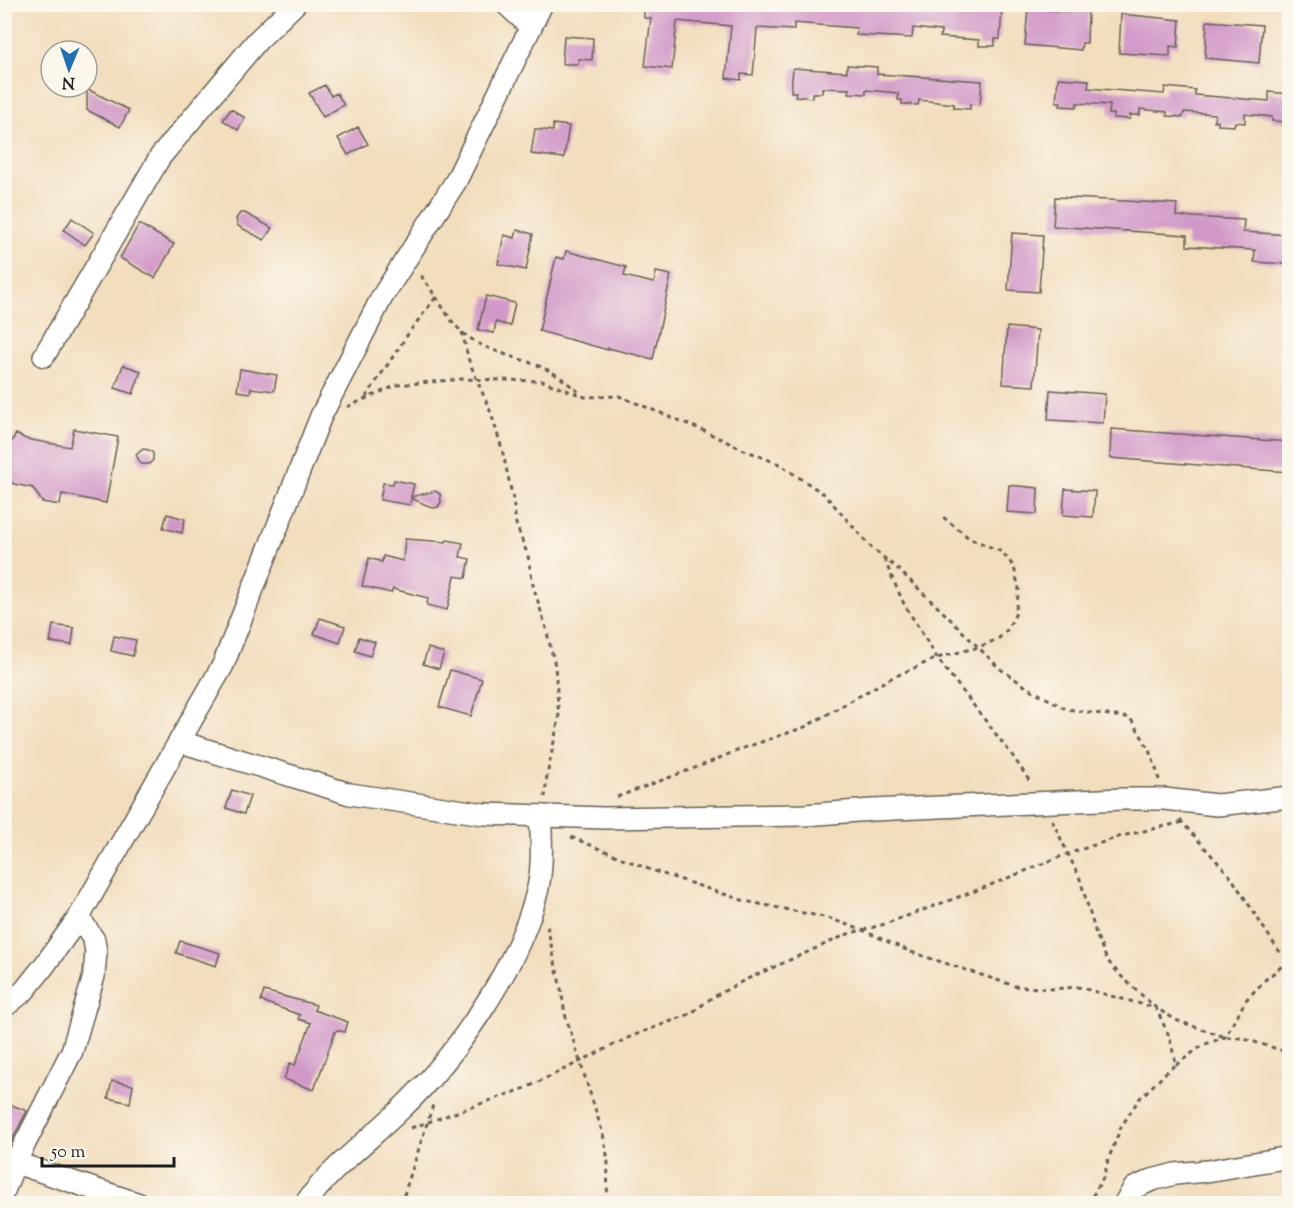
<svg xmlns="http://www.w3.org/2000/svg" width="1294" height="1208" font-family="'Sorts Mill Goudy',serif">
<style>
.building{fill:#d198c8}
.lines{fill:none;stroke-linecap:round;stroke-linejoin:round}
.minor-casing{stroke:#676054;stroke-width:24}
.path{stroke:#676054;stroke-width:3;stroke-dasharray:4.5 4.5;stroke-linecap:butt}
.minor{stroke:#fff;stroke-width:21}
</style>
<rect width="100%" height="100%" fill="#fbf7ec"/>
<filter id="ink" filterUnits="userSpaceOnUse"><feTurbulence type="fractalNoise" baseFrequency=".0167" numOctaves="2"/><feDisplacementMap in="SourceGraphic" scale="12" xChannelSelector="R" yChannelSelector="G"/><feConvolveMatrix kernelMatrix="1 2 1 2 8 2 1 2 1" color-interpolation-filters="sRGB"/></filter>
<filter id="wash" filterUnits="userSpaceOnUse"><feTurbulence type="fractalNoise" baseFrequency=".008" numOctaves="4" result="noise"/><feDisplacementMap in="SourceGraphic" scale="24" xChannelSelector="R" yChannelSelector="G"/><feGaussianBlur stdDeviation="1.35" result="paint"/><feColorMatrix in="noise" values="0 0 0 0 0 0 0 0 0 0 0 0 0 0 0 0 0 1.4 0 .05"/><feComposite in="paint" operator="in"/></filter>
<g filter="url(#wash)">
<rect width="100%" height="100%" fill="#f2ddbd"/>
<g id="blocks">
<!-- building -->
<path class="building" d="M 644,4 L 947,4 L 1002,9 L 1000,39 L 995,39 L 995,46 L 979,46 L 979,40 L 940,37 L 941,31 L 913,28 L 912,38 L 856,35 L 857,28 L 794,23 L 794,30 L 757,28 L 753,75 L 741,74 L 741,80 L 726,78 L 731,26 L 677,21 L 672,69 L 645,66 L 651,18 L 644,18 Z
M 1028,7 L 1048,8 L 1048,10 L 1088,12 L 1087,43 L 1082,43 L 1081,50 L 1025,45 Z
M 1121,14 L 1180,20 L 1178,47 L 1170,46 L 1170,56 L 1119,53 Z
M 1207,21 L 1262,25 L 1259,63 L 1205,58 Z
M 564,36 L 593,38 L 592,60 L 578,59 L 578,64 L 562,64 Z
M 847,65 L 877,67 L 877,74 L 982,81 L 980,105 L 970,104 L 970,109 L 954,108 L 954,104 L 919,100 L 918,105 L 902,104 L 902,100 L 898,100 L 898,93 L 866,90 L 866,94 L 849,93 L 850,89 L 822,88 L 822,93 L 812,93 L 812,98 L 795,96 L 796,92 L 791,92 L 793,68 L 847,72 Z
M 1058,78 L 1089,80 L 1088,88 L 1164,94 L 1165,87 L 1195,90 L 1195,95 L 1269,101 L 1269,92 L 1290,94 L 1290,117 L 1288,122 L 1272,121 L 1272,117 L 1245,114 L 1245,123 L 1235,122 L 1234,126 L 1218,125 L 1218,121 L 1214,121 L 1215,114 L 1184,112 L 1183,117 L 1167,116 L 1167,112 L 1140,109 L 1140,115 L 1130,115 L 1130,119 L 1113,118 L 1114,114 L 1109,114 L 1110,105 L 1077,103 L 1077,107 L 1060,106 L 1061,102 L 1056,102 Z
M 325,85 L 331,96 L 337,93 L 344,105 L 323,117 L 309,93 Z
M 87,89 L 129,110 L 120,127 L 87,110 Z
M 231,109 L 245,118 L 238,130 L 223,120 Z
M 553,124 L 569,126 L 564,158 L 531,154 L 535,129 L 553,131 Z
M 358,127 L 368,144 L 348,155 L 338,138 Z
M 1055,197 L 1177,204 L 1176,216 L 1244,220 L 1243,232 L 1290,235 L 1290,264 L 1254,262 L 1255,250 L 1187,246 L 1187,235 L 1053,226 Z
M 240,213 L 245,213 L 272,228 L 264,240 L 238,226 L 236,219 Z
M 72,218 L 94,233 L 85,245 L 64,230 Z
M 139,224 L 174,244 L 155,278 L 120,258 Z
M 517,230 L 533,234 L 526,270 L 498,264 L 504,235 L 515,238 Z
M 1012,233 L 1043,235 L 1039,292 L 1008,290 Z
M 566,251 L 626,267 L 624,276 L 654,283 L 656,272 L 671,275 L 653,359 L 608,348 L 608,350 L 539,331 L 556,257 L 564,259 Z
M 486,296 L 515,303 L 510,326 L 496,322 L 494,333 L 478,330 Z
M 1007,327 L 1038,330 L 1034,386 L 1003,384 Z
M 123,365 L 141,371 L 133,394 L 115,388 Z
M 240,369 L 277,375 L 274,391 L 251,388 L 250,393 L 237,391 Z
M 1050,390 L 1105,394 L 1103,423 L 1048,420 Z
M 74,429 L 118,437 L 106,503 L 62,494 L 60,505 L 42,502 L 33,488 L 14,484 L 4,479 L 4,454 L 16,434 L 26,439 L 70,447 Z
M 1111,429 L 1290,442 L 1290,472 L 1110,458 Z
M 143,449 L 149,450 L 153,453 L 153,460 L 149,464 L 141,464 L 136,455 Z
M 394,480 L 414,484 L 411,497 L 435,491 L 440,494 L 441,502 L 438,507 L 433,508 L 411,498 L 410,505 L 380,500 L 383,483 L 393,484 Z
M 1009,485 L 1038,488 L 1037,514 L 1007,512 Z
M 1065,489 L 1095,491 L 1093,517 L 1063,515 Z
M 167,514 L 185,519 L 182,533 L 163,528 Z
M 405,539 L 446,542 L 447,540 L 463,543 L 460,557 L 470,559 L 466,578 L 455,576 L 447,610 L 427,605 L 428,598 L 393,589 L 391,593 L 362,586 L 369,558 L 382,562 L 383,556 L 403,561 Z
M 320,618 L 345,626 L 340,643 L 314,634 Z
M 53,625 L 74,628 L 72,645 L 50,642 Z
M 114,636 L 136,640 L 133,656 L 111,651 Z
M 359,637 L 375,642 L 370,656 L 355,651 Z
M 428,648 L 444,653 L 439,669 L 423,664 Z
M 450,670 L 482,679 L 471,716 L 439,707 Z
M 232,790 L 250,796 L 244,814 L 226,808 Z
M 180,941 L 220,953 L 216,966 L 176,953 Z
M 264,991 L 316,1005 L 314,1010 L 348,1022 L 345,1032 L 337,1030 L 335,1032 L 314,1090 L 284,1079 L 290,1063 L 295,1065 L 311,1023 L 298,1019 L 300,1015 L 261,1001 Z
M 112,1081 L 133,1085 L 130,1103 L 108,1098 Z
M 4,1102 L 27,1111 L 4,1156 Z"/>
</g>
</g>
<g filter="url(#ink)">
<use href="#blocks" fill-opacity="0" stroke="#676054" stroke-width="1.5"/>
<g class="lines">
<defs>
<path id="minor" d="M 506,4 L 531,27
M 44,356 L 160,157 L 257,41 L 295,4
M 181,742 L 350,794 L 484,814 L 604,818 L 804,815 L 872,810 L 1122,799 L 1164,799 L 1217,805 L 1290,797
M 79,917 L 94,940 L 96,952 L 94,976 L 72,1051 L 14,1165 L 25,1166 L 139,1204
M 4,1007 L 24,991 L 44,966 L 79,917 L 223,665 L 321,416 L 382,297 L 456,181 L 542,4
M 4,1191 L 14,1165
M 305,1204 C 331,1168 368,1141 399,1111 C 456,1057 520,965 538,888 C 543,864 542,840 540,816
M 1124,1204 L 1134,1188 L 1152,1180 L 1175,1174 L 1207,1171 L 1290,1157"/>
</defs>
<!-- minor casing -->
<use href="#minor" class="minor-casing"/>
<!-- path -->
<path class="path" d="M 436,297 C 444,309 451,322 461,331 C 486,354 521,356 550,371 C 561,377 571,386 580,393
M 462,332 L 469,361 L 491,413 L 502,449 L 513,499 L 516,524 L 528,556 L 533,585 L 546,628 L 555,666 L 559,718 L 547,775 L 545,797
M 366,397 L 410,331 L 436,297 L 420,274
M 347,407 L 397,385 L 463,379 L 542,381 L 585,397 L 619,396 L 702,430 L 742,449 L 779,464 L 824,494 L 872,548 L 899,570 L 945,614 L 999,668 L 1028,688 L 1066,709 L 1130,718 C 1143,737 1154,757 1159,780
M 884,559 L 903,602 L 937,658 L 1012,755 L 1031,783
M 617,797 L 708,763 L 738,750 L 805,727 L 889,679 L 937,658 L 979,647 L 998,639 L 1007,630 L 1015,615 L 1019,589 L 1014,567 L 1002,552 L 969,538 L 943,517
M 1052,820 L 1080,879 L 1096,934 L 1107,960 L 1122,977 L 1156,1008 L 1178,1021 L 1225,1037 L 1242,1038 L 1290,1053
M 1180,820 L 1231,877 L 1278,950 L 1290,959
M 571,837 L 651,870 L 745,901 L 828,918 L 862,930 L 911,952 L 1015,986 L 1050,989 L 1078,987 L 1156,1008 L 1169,1036 L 1176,1064 L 1163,1075
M 547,926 L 561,989 L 565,1014 L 603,1134 L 608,1160 L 607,1204
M 1176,1065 L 1203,1045 L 1225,1037 L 1246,1000 L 1266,979 L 1281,967 L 1290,962
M 411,1128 L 526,1088 L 632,1036 L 690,1014 L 713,997 L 745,980 L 848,934 L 885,924 L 983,888 L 1067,854 L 1122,836 L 1183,822
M 401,1204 L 433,1105
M 1088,1204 L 1104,1176 L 1108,1160 L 1121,1127 L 1139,1099 L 1164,1075"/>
<!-- minor -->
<use href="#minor" class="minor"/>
</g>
</g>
<!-- margin -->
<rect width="1294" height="1208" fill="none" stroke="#fbf7ec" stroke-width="24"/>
<!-- north arrow -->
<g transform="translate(69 69) rotate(182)"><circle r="28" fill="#fbf7ec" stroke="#a29f99" stroke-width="1.5"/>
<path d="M0-4.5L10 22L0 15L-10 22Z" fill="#1f6fb2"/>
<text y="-9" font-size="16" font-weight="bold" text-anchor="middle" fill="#1c1c1c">N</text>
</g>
<!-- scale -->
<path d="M42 1157v9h132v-9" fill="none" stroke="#1c1c1c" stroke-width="3"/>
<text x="51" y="1157" font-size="18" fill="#1c1c1c" stroke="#fbf7ec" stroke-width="4.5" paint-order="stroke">50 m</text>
</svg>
